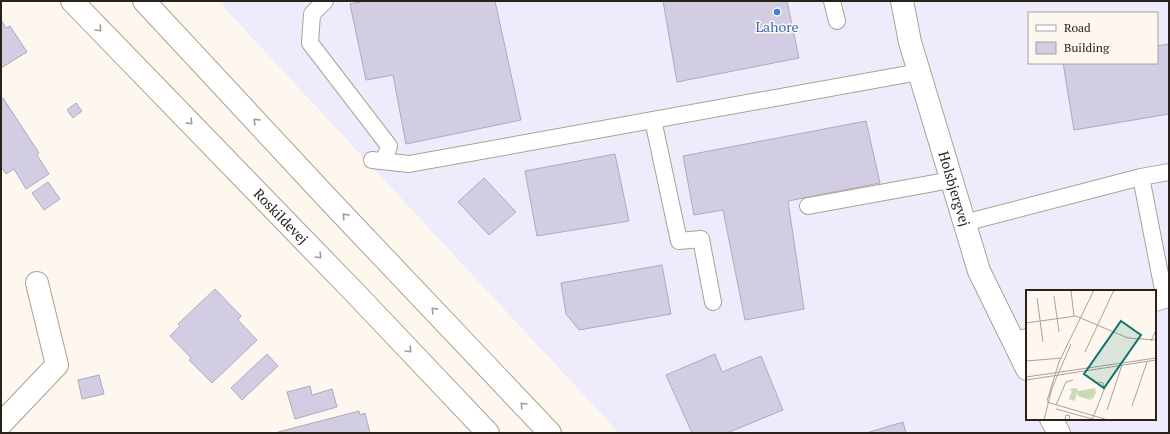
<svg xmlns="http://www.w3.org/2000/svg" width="1170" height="434" font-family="'PT Serif',serif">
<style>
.industrial{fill:#eeebfd;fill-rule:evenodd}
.building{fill:#d3cde3;stroke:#afa9be}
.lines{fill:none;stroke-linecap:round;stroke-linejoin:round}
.lane-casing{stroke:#b1a08f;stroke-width:18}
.street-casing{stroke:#b1a08f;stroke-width:24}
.secondary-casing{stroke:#b1a08f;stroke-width:24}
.lane{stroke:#fff;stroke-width:16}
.street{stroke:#fff;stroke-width:22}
.secondary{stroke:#fff;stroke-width:22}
.oneway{stroke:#9e9c98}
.shop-dot{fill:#3f7fe0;stroke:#fef7ef;stroke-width:1.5}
.labels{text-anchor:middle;stroke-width:3;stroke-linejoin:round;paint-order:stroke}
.shop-label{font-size:14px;fill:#366cbe;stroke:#fef7ef}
.street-label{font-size:14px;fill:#28221b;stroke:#fef7ef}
.inset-road{fill:none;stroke:#a8a29a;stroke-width:1}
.view{fill:#0f766e;fill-opacity:0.15;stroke:#0f766e;stroke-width:2}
.inset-edge{fill:none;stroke:#28221b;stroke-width:2}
</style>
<rect width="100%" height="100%" fill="#fef7ef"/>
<!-- industrial -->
<path class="industrial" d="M 218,1 L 1169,1 L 1169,433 L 619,433 ZM 1029,13 L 1157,13 L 1157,63 L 1029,63 ZM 1027,291 L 1155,291 L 1155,419 L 1027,419 Z"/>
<!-- building -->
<path class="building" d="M 365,1 L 495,1 L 521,120 L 406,144 L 393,75 L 366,80 L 350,4 Z
M 663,1 L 787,1 L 799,58 L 677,82 Z
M 1,20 L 6,28 L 10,26 L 27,52 L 1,68 Z
M 1169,44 L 1169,114 L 1074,130 L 1063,63 L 1157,63 L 1157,46 Z
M 3,98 L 39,153 L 37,155 L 49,174 L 26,189 L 14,169 L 6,174 L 1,167 L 1,100 Z
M 76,103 L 82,111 L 73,118 L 67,110 Z
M 866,121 L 880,183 L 788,201 L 804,309 L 745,320 L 723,210 L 694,215 L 683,156 Z
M 615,154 L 629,221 L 537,236 L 525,171 Z
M 484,178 L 516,212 L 489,235 L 458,202 Z
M 48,182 L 60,199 L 44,210 L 32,193 Z
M 662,265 L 671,314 L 579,330 L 566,314 L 561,283 Z
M 215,289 L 241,316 L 238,320 L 257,340 L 212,383 L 189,360 L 191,358 L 170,336 L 180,326 L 178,324 Z
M 267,354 L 278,366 L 242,400 L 231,388 Z
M 715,354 L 722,372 L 761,356 L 783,410 L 727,433 L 692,433 L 666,375 Z
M 99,375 L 104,394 L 82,399 L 78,380 Z
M 310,386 L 312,395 L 332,389 L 337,407 L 295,419 L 287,392 Z
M 359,411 L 360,415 L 365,413 L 370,433 L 279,433 L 278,432 Z
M 903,422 L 906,433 L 866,433 Z"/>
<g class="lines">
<defs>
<path id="lane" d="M 325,1 L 312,14 L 310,43 L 389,146 L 384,161
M 832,1 L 837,21
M 653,120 L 679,241 L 701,239 L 713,302
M 372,160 L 409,164 L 919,72
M 1141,177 L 1165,300 L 1155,303
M 808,206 L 951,180
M 964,223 L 1141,177 L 1169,172
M 1013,341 L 1027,337"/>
<g id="street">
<path id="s1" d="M 902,1 L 910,42 L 979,271 L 1027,369"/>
<path d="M 1051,419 L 1059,433"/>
<path d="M 1,424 L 57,365 L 37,283"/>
</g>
<g id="secondary">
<path id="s2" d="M 72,1 L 357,295 L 488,433"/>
<path d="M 144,1 L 330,201 L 550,433"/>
</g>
</defs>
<!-- lane casing -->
<use href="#lane" class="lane-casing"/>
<!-- street casing -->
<use href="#street" class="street-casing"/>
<!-- secondary casing -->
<use href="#secondary" class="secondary-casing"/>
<!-- lane -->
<use href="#lane" class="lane"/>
<!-- street -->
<use href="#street" class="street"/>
<!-- secondary -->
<use href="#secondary" class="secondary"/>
</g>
<!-- one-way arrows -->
<defs><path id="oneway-chevron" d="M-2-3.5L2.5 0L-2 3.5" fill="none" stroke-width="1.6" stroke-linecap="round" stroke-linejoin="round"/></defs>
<g class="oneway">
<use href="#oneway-chevron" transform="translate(99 29) rotate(46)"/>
<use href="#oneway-chevron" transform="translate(256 121) rotate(-133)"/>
<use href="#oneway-chevron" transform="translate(190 122) rotate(46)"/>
<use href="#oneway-chevron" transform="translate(345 216) rotate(-133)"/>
<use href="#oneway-chevron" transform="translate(319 256) rotate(46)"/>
<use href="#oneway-chevron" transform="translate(434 310) rotate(-133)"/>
<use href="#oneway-chevron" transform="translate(409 350) rotate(47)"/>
<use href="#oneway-chevron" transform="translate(523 405) rotate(-133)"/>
</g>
<!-- markers -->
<circle class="shop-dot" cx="777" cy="12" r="4"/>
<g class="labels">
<!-- shop labels -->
<g class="shop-label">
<text x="777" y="32">Lahore</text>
</g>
<!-- street labels -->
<g class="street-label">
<text dy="5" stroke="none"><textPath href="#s1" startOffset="195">Holsbjergvej</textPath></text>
<text dy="5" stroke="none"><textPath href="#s2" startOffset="300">Roskildevej</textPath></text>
</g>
</g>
<!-- overview -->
<g transform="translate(1026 290)">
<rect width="130" height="130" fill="#fef7ef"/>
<path d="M 50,98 L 52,101 L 69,98 L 70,103 L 65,112 L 66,106 L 64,110 L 52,106 L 51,102 L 49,111 L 43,109 L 46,101 L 43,99 Z" fill="#cdd8b8"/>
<path class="inset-road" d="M 45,1 L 48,26M 28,6 L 33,42M 11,8 L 17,52M 0,33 L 50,26 L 102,48 L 130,50M 125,51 L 130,40M 59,62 L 88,0M 0,71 L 36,68M 0,87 L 130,68M 0,90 L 130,70M 21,111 L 33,72 L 68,0M 21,112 L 82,130M 30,115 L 40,92 L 47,90M 106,116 L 121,72M 30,119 L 70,130M 81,120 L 96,75M 18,130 L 26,98 L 45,54M 39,130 L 40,125 L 44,126 L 43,130M 66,130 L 78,100 L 77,93 L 72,92"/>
<path class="view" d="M 95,31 L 115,45 L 78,98 L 58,84 Z"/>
<rect width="130" height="130" class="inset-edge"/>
</g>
<!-- border -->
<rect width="1170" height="434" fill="none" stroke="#28221b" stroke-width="4"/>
<!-- legend -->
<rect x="1028" y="12" width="130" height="52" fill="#fef7ef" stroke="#a8a29a"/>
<rect x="1036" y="25" width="20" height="6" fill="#ffffff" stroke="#a8a29a"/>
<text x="1064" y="32" font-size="12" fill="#28221b">Road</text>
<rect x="1036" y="42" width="20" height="12" fill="#d3cde3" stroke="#a8a29a"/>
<text x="1064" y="52" font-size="12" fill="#28221b">Building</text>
</svg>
